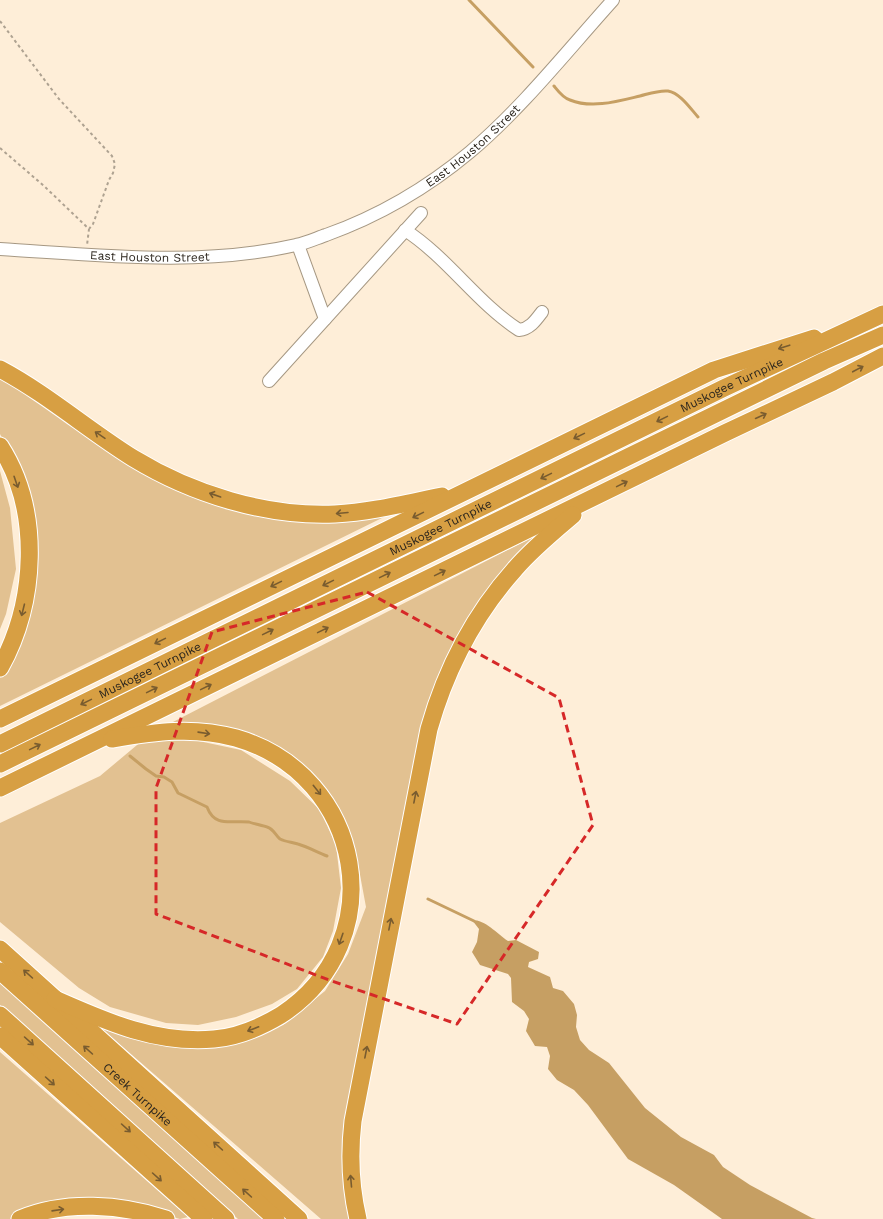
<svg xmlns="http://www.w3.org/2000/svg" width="883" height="1219" font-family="'Work Sans',sans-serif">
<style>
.green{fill:#e2c191}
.water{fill:#c69f63}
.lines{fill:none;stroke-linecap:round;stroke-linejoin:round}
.stream{stroke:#c69f63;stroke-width:3}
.minor-casing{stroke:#a69883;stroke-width:14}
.highway-casing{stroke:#fff;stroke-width:19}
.path{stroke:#aea291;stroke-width:2;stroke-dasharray:3 3;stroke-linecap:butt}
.minor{stroke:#fff;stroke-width:12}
.highway{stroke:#d79f43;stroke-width:17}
.oneway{stroke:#795c2f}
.marked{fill:none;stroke:#d62828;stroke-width:3;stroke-dasharray:8 5;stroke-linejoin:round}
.labels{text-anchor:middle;stroke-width:3.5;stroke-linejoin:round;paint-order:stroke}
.street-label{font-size:12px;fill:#2c261e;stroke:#fff}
</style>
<rect width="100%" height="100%" fill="#feeed8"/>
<!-- green -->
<path class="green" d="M 0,376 L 234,507 L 383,514 L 384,517 L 0,706 L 0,678 L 27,620 L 16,465 L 0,434 Z
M 0,471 L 10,508 L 16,569 L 6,614 L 0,629 Z
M 537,535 L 513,560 L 455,642 L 348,1114 L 352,1219 L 321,1219 L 102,1029 L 105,1026 L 171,1047 L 217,1048 L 283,1025 L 325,991 L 348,954 L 366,907 L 358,864 L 346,824 L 330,798 L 238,733 L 171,723 Z
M 143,740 L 194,740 L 241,750 L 290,781 L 320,810 L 336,845 L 341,888 L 333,931 L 323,957 L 297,989 L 272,1004 L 236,1017 L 198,1025 L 166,1023 L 110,1007 L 79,988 L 0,922 L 0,823 L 100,776 Z
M 0,983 L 264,1219 L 238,1219 L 0,1005 Z
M 0,1052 L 188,1217 L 180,1219 L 125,1203 L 12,1219 L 0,1219 Z"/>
<!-- water -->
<path class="water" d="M 472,920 C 486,920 496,933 508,941 L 516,940 L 539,952 L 538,959 L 529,962 L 528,967 L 550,977 L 553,988 L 563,991 L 574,1004 L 577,1015 L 576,1027 L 580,1040 L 589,1050 L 609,1063 L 645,1108 L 681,1137 L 714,1155 L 723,1167 L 750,1185 L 812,1218 L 816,1219 L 722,1219 L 674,1185 L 628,1159 L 588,1105 L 574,1090 L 557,1080 L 548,1069 L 550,1056 L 547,1047 L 535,1046 L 526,1031 L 529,1019 L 524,1011 L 512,1002 L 511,978 L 508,974 L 480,965 L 472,952 L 477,942 L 479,929 Z"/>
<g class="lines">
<!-- stream -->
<path class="stream" d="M 469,0 L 533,67
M 554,86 C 558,91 563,98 570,100 C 592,109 619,101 640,96 C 648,94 659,90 668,91 C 680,93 690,108 698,117
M 130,756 L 146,769 L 156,776 L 164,777 L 172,782 L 178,793 L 207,807 C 215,828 231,820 249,822 C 251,823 265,826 267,827 C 274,829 275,835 280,839 C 286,842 292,842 298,844 C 308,847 317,852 327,856
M 428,899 L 474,921"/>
<defs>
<g id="minor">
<path d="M 405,230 C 448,258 477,303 519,330 C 530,329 536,320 542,312"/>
<path d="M 298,245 L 325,319"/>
<path id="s1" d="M 0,249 C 98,255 200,267 296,245 C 307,243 317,238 326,235 C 379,216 427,188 470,152 C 523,107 567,51 613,0"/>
<path d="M 269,381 L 421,213"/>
</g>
<g id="highway">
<path d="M 0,369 C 47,394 88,430 133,458 C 192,494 266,517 335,514 C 371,512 407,503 442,496"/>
<path d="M 0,446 C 42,511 36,603 0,668"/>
<path d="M 0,719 L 714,370 L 814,338"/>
<path id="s2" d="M 0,744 L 724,388 L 883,314"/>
<path d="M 0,764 L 824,361 L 883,335"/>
<path d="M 0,788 L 725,433 L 833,382 L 883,356"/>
<path d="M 0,949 L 299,1219"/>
<path id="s3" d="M 0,971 L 276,1219"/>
<path d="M 55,999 C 107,1022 156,1044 214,1039 C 238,1037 261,1027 281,1015 C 394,941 364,775 236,738 C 193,726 155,732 112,739"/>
<path d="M 0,1015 L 226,1219"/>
<path d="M 0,1036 L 204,1219"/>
<path d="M 20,1219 C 65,1200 121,1204 166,1219"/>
<path d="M 358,1219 C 350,1185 349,1155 353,1121 L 429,729 C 446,669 473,616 515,569 C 532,549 553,532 573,515"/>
</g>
</defs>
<!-- minor casing -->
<use href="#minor" class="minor-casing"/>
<!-- highway casing -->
<use href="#highway" class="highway-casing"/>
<!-- path -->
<path class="path" d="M 0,21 L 59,99 L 112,156 L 115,164 L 113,173 L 109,180 L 93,224 L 89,229
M 0,148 L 44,186 L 89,229 L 87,245"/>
<!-- minor -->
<use href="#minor" class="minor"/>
<!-- highway -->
<use href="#highway" class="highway"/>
</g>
<!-- one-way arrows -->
<defs><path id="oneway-shaft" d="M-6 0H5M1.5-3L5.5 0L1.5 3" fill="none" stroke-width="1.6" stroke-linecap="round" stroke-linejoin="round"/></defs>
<g class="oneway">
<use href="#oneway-shaft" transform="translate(784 347) rotate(162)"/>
<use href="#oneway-shaft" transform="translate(858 369) rotate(-28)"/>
<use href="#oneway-shaft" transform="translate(761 416) rotate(-25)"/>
<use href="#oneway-shaft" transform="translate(662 419) rotate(154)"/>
<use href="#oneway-shaft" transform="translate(100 435) rotate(-146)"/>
<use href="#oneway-shaft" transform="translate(579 436) rotate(154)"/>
<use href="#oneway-shaft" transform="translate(546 476) rotate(154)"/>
<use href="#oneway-shaft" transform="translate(16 482) rotate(71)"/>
<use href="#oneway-shaft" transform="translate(622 484) rotate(-26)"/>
<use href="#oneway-shaft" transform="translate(215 495) rotate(-161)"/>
<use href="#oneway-shaft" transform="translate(342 513) rotate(175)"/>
<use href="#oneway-shaft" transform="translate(418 515) rotate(154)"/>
<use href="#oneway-shaft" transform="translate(440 573) rotate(-26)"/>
<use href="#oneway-shaft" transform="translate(385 575) rotate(-26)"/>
<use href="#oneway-shaft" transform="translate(328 583) rotate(154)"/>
<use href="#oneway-shaft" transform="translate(276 584) rotate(154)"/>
<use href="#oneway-shaft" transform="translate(23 610) rotate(104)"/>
<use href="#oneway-shaft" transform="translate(323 630) rotate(-26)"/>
<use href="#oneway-shaft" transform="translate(268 632) rotate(-26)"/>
<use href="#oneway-shaft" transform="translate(160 641) rotate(154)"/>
<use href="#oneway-shaft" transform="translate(206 687) rotate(-26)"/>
<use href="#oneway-shaft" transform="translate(152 690) rotate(-26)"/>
<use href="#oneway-shaft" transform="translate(86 702) rotate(154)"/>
<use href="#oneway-shaft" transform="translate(204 733) rotate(8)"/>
<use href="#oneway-shaft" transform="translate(35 747) rotate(-26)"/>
<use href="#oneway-shaft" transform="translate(317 790) rotate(51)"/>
<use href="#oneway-shaft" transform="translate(415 797) rotate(-79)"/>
<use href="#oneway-shaft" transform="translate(390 924) rotate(-79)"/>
<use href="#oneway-shaft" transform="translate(341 939) rotate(109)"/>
<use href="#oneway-shaft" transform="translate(28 974) rotate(-138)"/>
<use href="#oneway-shaft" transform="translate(253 1029) rotate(159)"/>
<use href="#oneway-shaft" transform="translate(29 1041) rotate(42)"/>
<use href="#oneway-shaft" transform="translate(88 1050) rotate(-138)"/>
<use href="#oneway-shaft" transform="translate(366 1052) rotate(-79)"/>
<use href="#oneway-shaft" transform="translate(50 1081) rotate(42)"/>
<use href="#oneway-shaft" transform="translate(126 1128) rotate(42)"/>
<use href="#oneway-shaft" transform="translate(218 1146) rotate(-138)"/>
<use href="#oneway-shaft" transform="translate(157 1177) rotate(42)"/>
<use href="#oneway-shaft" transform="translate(351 1181) rotate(-95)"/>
<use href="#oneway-shaft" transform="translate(247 1193) rotate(-138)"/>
<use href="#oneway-shaft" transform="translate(58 1210) rotate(-8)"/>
</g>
<!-- marked area -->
<path class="marked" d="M 367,592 L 559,698 L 593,825 L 457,1024 L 329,980 L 156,914 L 156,788 L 212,632 Z"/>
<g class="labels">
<!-- street labels -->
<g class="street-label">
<text dy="4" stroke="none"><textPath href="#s1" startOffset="502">East Houston Street</textPath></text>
<text dy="4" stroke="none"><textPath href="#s1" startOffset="150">East Houston Street</textPath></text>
<text dy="4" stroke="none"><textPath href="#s2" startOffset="815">Muskogee Turnpike</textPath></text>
<text dy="4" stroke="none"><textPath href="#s2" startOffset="491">Muskogee Turnpike</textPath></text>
<text dy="4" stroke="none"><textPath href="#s2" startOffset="167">Muskogee Turnpike</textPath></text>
<text dy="4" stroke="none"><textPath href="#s3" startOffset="185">Creek Turnpike</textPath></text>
</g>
</g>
</svg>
